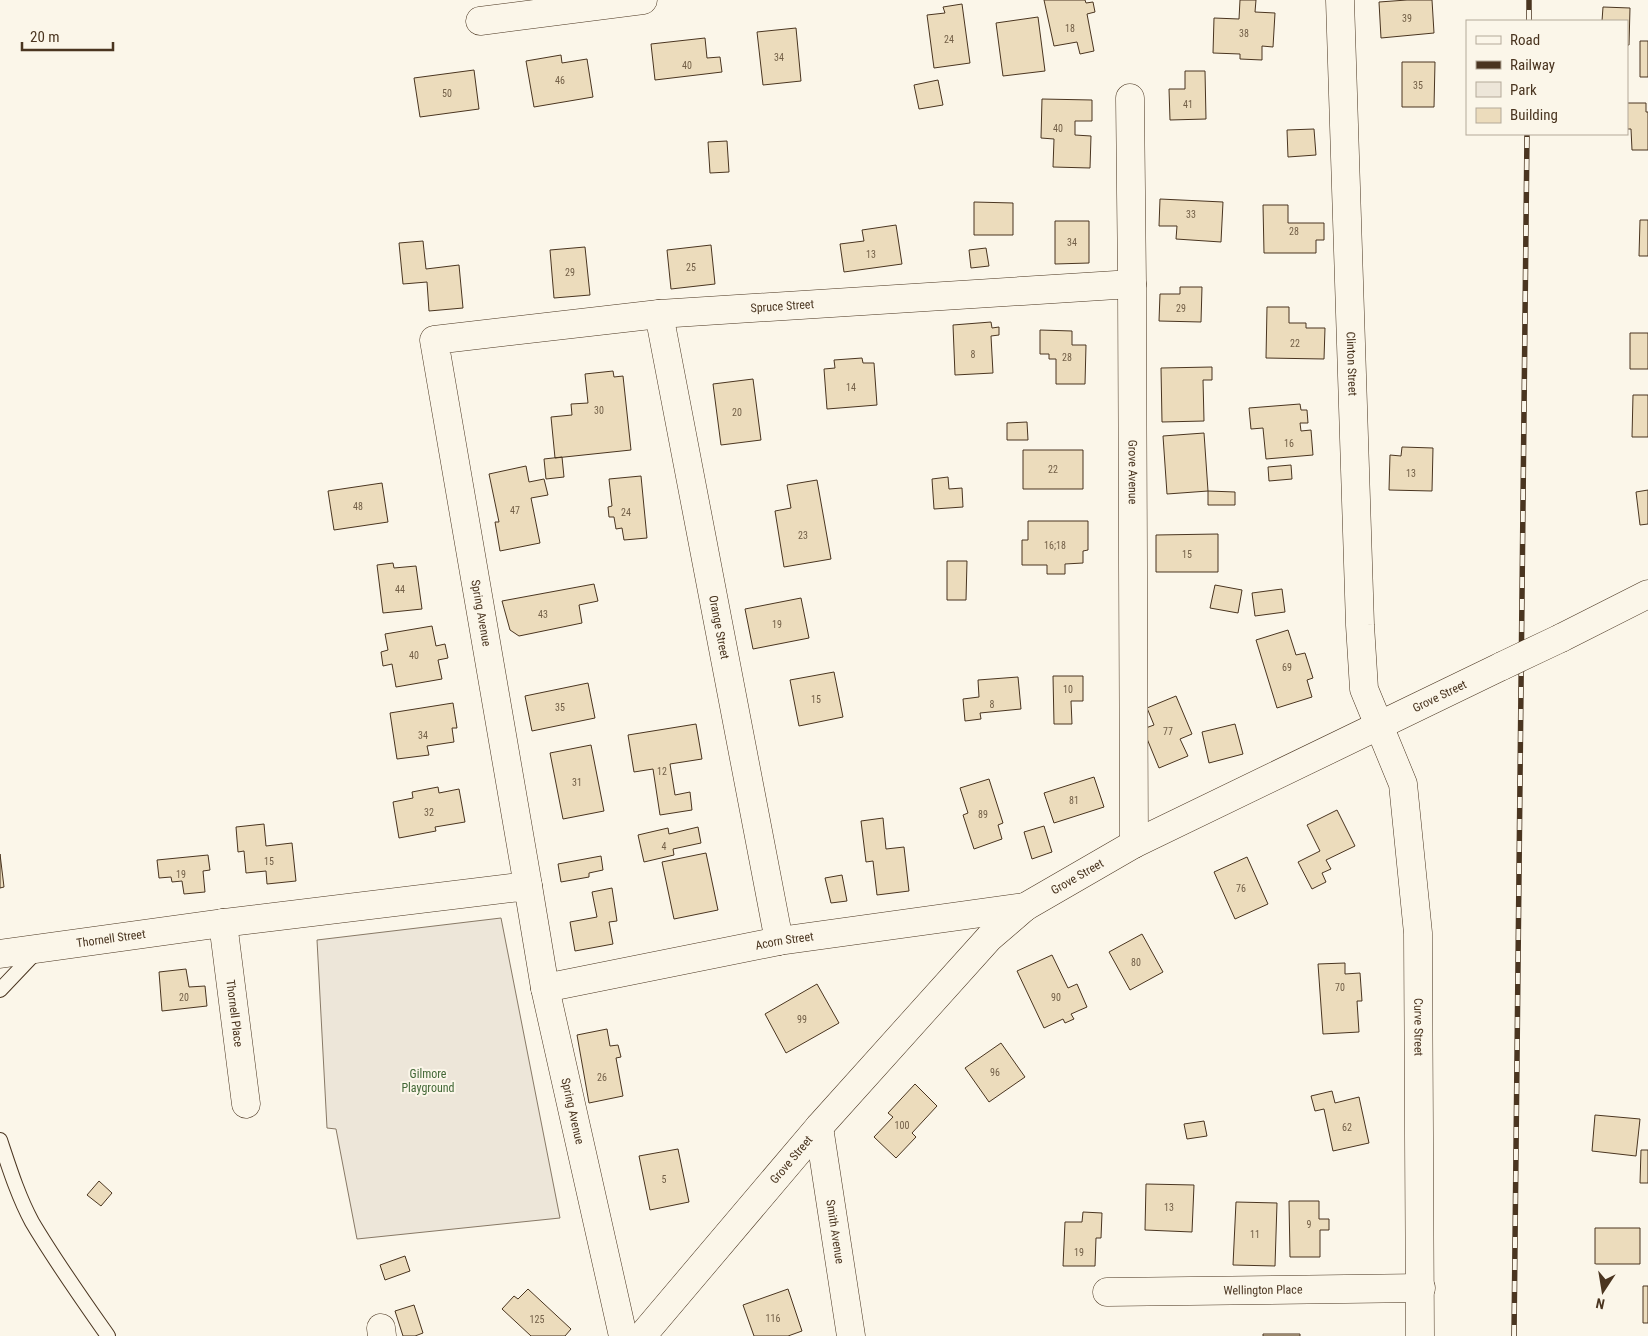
<svg xmlns="http://www.w3.org/2000/svg" width="1648" height="1336" font-family="'Roboto Condensed',sans-serif">
<style>
.green{fill:#ede6d9;stroke:#887966}
.building{fill:#ecdcbc;stroke:#4a3520}
.lines{fill:none;stroke-linecap:round;stroke-linejoin:round}
.service-casing{stroke:#4a3520;stroke-width:16}
.minor-casing{stroke:#4a3520;stroke-width:29}
.secondary-casing{stroke:#4a3520;stroke-width:29}
.service{stroke:#fbf6e9;stroke-width:14}
.minor{stroke:#fbf6e9;stroke-width:28}
.secondary{stroke:#fbf6e9;stroke-width:28}
.rail-casing{stroke:#4a3520;stroke-width:5.5}
.rail{stroke:#fbf6e9;stroke-width:4;stroke-dasharray:11;stroke-linecap:butt}
.secondary-bridge-casing{stroke:#4a3520;stroke-width:29;stroke-linecap:butt}
.secondary-bridge{stroke:#fbf6e9;stroke-width:28}
.labels{text-anchor:middle;stroke-width:4;stroke-linejoin:round;paint-order:stroke}
.number-label{font-size:10px;fill:#725f47}
.street-label{font-size:12px;fill:#4a3520;stroke:#fbf6e9}
.park-label{font-size:12px;fill:#436837;stroke:#fbf6e9}
</style>
<rect width="100%" height="100%" fill="#fbf6e9"/>
<!-- green -->
<path class="green" d="M 501,918 L 560,1218 L 357,1239 L 336,1129 L 327,1128 L 317,940 Z"/>
<!-- building -->
<path class="building" d="M 1044,0 L 1085,0 L 1086,3 L 1093,2 L 1095,12 L 1087,14 L 1094,51 L 1080,54 L 1077,42 L 1054,46 Z
M 1240,0 L 1256,0 L 1255,12 L 1275,13 L 1273,47 L 1262,46 L 1262,60 L 1240,59 L 1240,54 L 1213,53 L 1214,18 L 1239,19 Z
M 1407,0 L 1432,0 L 1434,33 L 1381,38 L 1379,2 Z
M 962,4 L 970,63 L 934,68 L 927,15 L 945,13 L 943,7 Z
M 1603,7 L 1630,8 L 1629,45 L 1627,45 L 1627,21 L 1602,21 Z
M 1038,17 L 1045,71 L 1003,76 L 996,23 Z
M 796,28 L 801,81 L 763,85 L 757,32 Z
M 705,38 L 707,58 L 720,57 L 722,72 L 655,80 L 651,44 Z
M 1640,41 L 1648,41 L 1648,77 L 1640,77 Z
M 561,55 L 562,63 L 587,59 L 593,97 L 534,107 L 526,61 Z
M 1402,62 L 1435,62 L 1434,107 L 1402,107 Z
M 474,70 L 479,109 L 420,117 L 414,78 Z
M 1185,71 L 1205,71 L 1206,119 L 1170,120 L 1169,89 L 1185,89 Z
M 938,80 L 943,105 L 919,109 L 914,85 Z
M 1042,99 L 1092,100 L 1092,121 L 1075,121 L 1075,135 L 1091,136 L 1090,168 L 1053,167 L 1054,139 L 1041,138 Z
M 1627,103 L 1646,103 L 1646,112 L 1648,112 L 1648,150 L 1632,150 L 1631,129 L 1627,129 Z
M 1314,129 L 1316,155 L 1288,157 L 1287,130 Z
M 727,141 L 729,172 L 710,173 L 708,142 Z
M 1160,199 L 1223,202 L 1221,242 L 1176,239 L 1177,226 L 1159,226 Z
M 974,202 L 1013,203 L 1013,235 L 974,235 Z
M 1263,205 L 1288,205 L 1288,223 L 1324,223 L 1324,240 L 1316,240 L 1316,253 L 1264,253 Z
M 1640,220 L 1648,220 L 1648,256 L 1639,256 Z
M 1055,221 L 1089,221 L 1089,263 L 1055,264 Z
M 896,225 L 902,264 L 844,272 L 840,244 L 864,241 L 862,230 Z
M 423,241 L 426,269 L 459,265 L 463,308 L 429,311 L 427,282 L 403,284 L 399,243 Z
M 711,245 L 715,284 L 671,289 L 667,250 Z
M 585,247 L 590,295 L 554,298 L 550,250 Z
M 986,248 L 989,266 L 971,268 L 969,250 Z
M 1180,287 L 1202,287 L 1201,322 L 1159,321 L 1160,294 L 1180,294 Z
M 1267,307 L 1289,307 L 1289,323 L 1306,323 L 1306,328 L 1325,328 L 1324,359 L 1266,358 Z
M 991,322 L 992,328 L 999,327 L 999,335 L 991,336 L 993,373 L 955,375 L 953,325 Z
M 1040,330 L 1072,331 L 1072,345 L 1086,345 L 1085,384 L 1056,384 L 1056,359 L 1049,359 L 1049,354 L 1040,354 Z
M 1630,333 L 1648,333 L 1648,369 L 1630,369 Z
M 862,358 L 863,363 L 874,363 L 877,405 L 827,409 L 824,369 L 835,368 L 834,360 Z
M 1212,367 L 1212,380 L 1203,380 L 1204,421 L 1162,422 L 1161,368 Z
M 613,371 L 614,377 L 623,376 L 631,450 L 555,458 L 551,417 L 572,415 L 571,404 L 588,403 L 585,374 Z
M 753,379 L 761,440 L 721,445 L 713,384 Z
M 1633,395 L 1648,395 L 1648,437 L 1632,437 Z
M 1300,404 L 1301,410 L 1307,410 L 1308,423 L 1300,423 L 1301,431 L 1311,430 L 1313,455 L 1266,459 L 1263,428 L 1251,429 L 1249,408 Z
M 1027,422 L 1028,440 L 1007,440 L 1007,423 Z
M 1204,433 L 1208,491 L 1167,494 L 1163,436 Z
M 1402,447 L 1433,448 L 1432,491 L 1389,490 L 1390,455 L 1401,456 Z
M 1023,450 L 1083,450 L 1083,489 L 1023,489 Z
M 562,457 L 564,477 L 546,479 L 544,459 Z
M 1291,465 L 1292,479 L 1269,481 L 1268,467 Z
M 526,466 L 529,482 L 544,479 L 548,495 L 531,498 L 540,543 L 500,551 L 495,522 L 499,522 L 489,474 Z
M 641,476 L 647,538 L 624,540 L 622,528 L 616,529 L 614,517 L 609,517 L 608,507 L 612,506 L 609,479 Z
M 948,477 L 949,489 L 962,488 L 963,507 L 934,509 L 932,479 Z
M 817,480 L 831,559 L 784,567 L 775,511 L 791,508 L 787,485 Z
M 382,483 L 388,522 L 334,530 L 328,491 Z
M 1648,490 L 1648,524 L 1640,525 L 1636,492 Z
M 1208,491 L 1235,492 L 1235,505 L 1208,505 Z
M 1028,521 L 1088,521 L 1088,550 L 1083,551 L 1083,563 L 1065,564 L 1065,574 L 1047,574 L 1047,565 L 1022,565 L 1022,540 L 1028,540 Z
M 1218,534 L 1218,572 L 1156,572 L 1156,535 Z
M 947,561 L 967,561 L 966,600 L 947,600 Z
M 393,563 L 394,568 L 416,566 L 422,609 L 383,613 L 377,565 Z
M 594,584 L 598,601 L 579,605 L 582,623 L 519,636 L 510,630 L 502,601 Z
M 1215,585 L 1242,590 L 1238,613 L 1210,608 Z
M 1282,589 L 1285,612 L 1255,616 L 1252,593 Z
M 801,598 L 809,638 L 753,649 L 745,609 Z
M 432,626 L 436,646 L 445,644 L 448,658 L 438,660 L 442,679 L 396,687 L 392,664 L 383,666 L 381,652 L 388,650 L 385,634 Z
M 1288,630 L 1296,655 L 1305,653 L 1313,678 L 1307,680 L 1312,697 L 1277,708 L 1256,640 Z
M 834,672 L 843,717 L 799,726 L 790,680 Z
M 1053,676 L 1083,676 L 1083,701 L 1071,701 L 1072,724 L 1054,724 Z
M 1018,677 L 1021,709 L 980,713 L 981,719 L 965,721 L 963,699 L 979,697 L 978,680 Z
M 588,683 L 595,718 L 532,731 L 525,696 Z
M 1176,696 L 1192,734 L 1180,739 L 1188,756 L 1159,768 L 1143,729 L 1154,725 L 1147,708 Z
M 453,703 L 457,728 L 452,728 L 454,742 L 427,746 L 429,755 L 397,759 L 390,713 Z
M 696,724 L 702,759 L 670,764 L 675,795 L 690,792 L 692,810 L 660,815 L 653,769 L 634,772 L 628,735 Z
M 1235,724 L 1243,754 L 1209,763 L 1202,732 Z
M 591,745 L 604,811 L 563,819 L 550,753 Z
M 1094,777 L 1104,807 L 1054,823 L 1044,793 Z
M 989,779 L 1003,823 L 998,825 L 1002,839 L 974,849 L 963,815 L 968,813 L 960,788 Z
M 438,787 L 439,793 L 459,789 L 465,822 L 435,827 L 436,831 L 399,838 L 393,802 L 413,798 L 412,792 Z
M 1337,810 L 1355,846 L 1326,860 L 1331,869 L 1322,873 L 1326,882 L 1312,889 L 1298,862 L 1320,851 L 1307,825 Z
M 883,818 L 886,849 L 904,847 L 909,891 L 877,895 L 873,861 L 866,862 L 861,821 Z
M 264,824 L 266,846 L 292,843 L 296,881 L 267,884 L 266,871 L 246,873 L 244,851 L 238,852 L 236,827 Z
M 1044,826 L 1052,852 L 1032,859 L 1024,832 Z
M 698,827 L 701,843 L 673,849 L 674,855 L 644,862 L 638,835 L 668,828 L 669,834 Z
M 706,853 L 718,910 L 674,919 L 662,862 Z
M 0,854 L 4,887 L 0,888 Z
M 208,855 L 210,870 L 203,871 L 205,892 L 184,894 L 182,881 L 172,882 L 171,877 L 159,878 L 157,860 Z
M 601,856 L 603,870 L 589,873 L 589,877 L 561,882 L 558,864 Z
M 1247,857 L 1268,904 L 1235,919 L 1214,872 Z
M 842,875 L 847,901 L 831,903 L 825,878 Z
M 612,888 L 617,921 L 609,922 L 613,944 L 575,951 L 570,922 L 597,917 L 592,892 Z
M 1142,934 L 1163,972 L 1130,990 L 1109,952 Z
M 1052,955 L 1068,988 L 1077,984 L 1087,1007 L 1071,1014 L 1074,1019 L 1065,1023 L 1063,1019 L 1044,1028 L 1017,971 Z
M 1345,963 L 1345,974 L 1360,973 L 1362,1001 L 1357,1001 L 1359,1032 L 1323,1034 L 1318,964 Z
M 186,969 L 189,987 L 205,986 L 207,1006 L 162,1011 L 159,972 Z
M 817,984 L 839,1023 L 786,1053 L 765,1014 Z
M 607,1029 L 610,1046 L 618,1045 L 621,1057 L 616,1058 L 623,1096 L 589,1103 L 577,1035 Z
M 1001,1043 L 1025,1077 L 989,1102 L 965,1068 Z
M 915,1084 L 937,1106 L 912,1133 L 916,1137 L 896,1158 L 874,1137 L 893,1117 L 888,1113 Z
M 1332,1091 L 1335,1103 L 1359,1097 L 1369,1143 L 1333,1151 L 1324,1109 L 1315,1111 L 1311,1096 Z
M 1595,1115 L 1640,1119 L 1636,1156 L 1592,1151 Z
M 1204,1121 L 1207,1136 L 1187,1139 L 1184,1124 Z
M 678,1149 L 689,1202 L 650,1210 L 639,1156 Z
M 1641,1150 L 1648,1150 L 1648,1183 L 1640,1183 Z
M 99,1181 L 112,1193 L 101,1206 L 87,1195 Z
M 1146,1184 L 1194,1185 L 1192,1232 L 1145,1230 Z
M 1289,1201 L 1319,1201 L 1319,1219 L 1329,1219 L 1329,1230 L 1320,1230 L 1320,1257 L 1290,1257 Z
M 1236,1202 L 1277,1203 L 1275,1266 L 1233,1265 Z
M 1083,1212 L 1102,1213 L 1101,1238 L 1096,1238 L 1095,1266 L 1063,1266 L 1065,1222 L 1082,1222 Z
M 1595,1228 L 1640,1228 L 1640,1264 L 1595,1264 Z
M 405,1256 L 410,1271 L 385,1280 L 380,1265 Z
M 1643,1286 L 1648,1286 L 1648,1323 L 1643,1323 Z
M 528,1289 L 571,1329 L 565,1336 L 531,1336 L 502,1309 L 514,1296 L 518,1299 Z
M 788,1289 L 802,1331 L 788,1336 L 754,1336 L 743,1305 Z
M 414,1305 L 423,1333 L 415,1336 L 403,1336 L 395,1311 Z
M 1263,1334 L 1300,1334 L 1300,1336 L 1263,1336 Z"/>
<g class="lines">
<defs>
<path id="service" d="M 0,990 L 37,951
M 0,1140 C 9,1167 18,1196 32,1222 C 55,1261 82,1299 108,1336"/>
<g id="minor">
<path id="s1" d="M 1340,0 L 1360,625 L 1364,689 L 1403,784 L 1418,933 L 1420,1336"/>
<path d="M 480,21 L 643,0"/>
<path id="s2" d="M 1130,98 L 1132,284 L 1134,844"/>
<path id="s3" d="M 659,314 L 779,941"/>
<path id="s4" d="M 528,886 L 434,340 L 659,314 L 1132,284"/>
<path id="s5" d="M 223,923 L 246,1104"/>
<path id="s6" d="M 0,954 L 223,923 L 528,886 L 545,988 L 623,1336"/>
<path id="s7" d="M 545,988 L 779,941 L 1025,907"/>
<path id="s8" d="M 819,1127 L 851,1336"/>
<path id="s9" d="M 1107,1292 L 1421,1288"/>
<path d="M 381,1328 L 382,1336"/>
</g>
<g id="secondary">
<path d="M 1561,638 L 1648,594"/>
<path id="s10" d="M 642,1336 L 819,1127 L 989,938 L 1025,907 L 1134,844 L 1502,666"/>
</g>
</defs>
<!-- service casing -->
<use href="#service" class="service-casing"/>
<!-- minor casing -->
<use href="#minor" class="minor-casing"/>
<!-- secondary casing -->
<use href="#secondary" class="secondary-casing"/>
<!-- service -->
<use href="#service" class="service"/>
<!-- minor -->
<use href="#minor" class="minor"/>
<!-- secondary -->
<use href="#secondary" class="secondary"/>
<defs>
<path id="rail" d="M 1529,21 L 1529,0
M 1514,1336 L 1527,134"/>
</defs>
<!-- rail casing -->
<use href="#rail" class="rail-casing"/>
<!-- rail -->
<use href="#rail" class="rail"/>
<defs>
<path id="secondary-bridge" d="M 1502,666 L 1561,638"/>
</defs>
<!-- secondary-bridge casing -->
<use href="#secondary-bridge" class="secondary-bridge-casing"/>
<!-- secondary-bridge -->
<use href="#secondary-bridge" class="secondary-bridge"/>
</g>
<g class="labels">
<!-- number labels -->
<g class="number-label">
<text x="1407" y="22">39</text>
<text x="1070" y="32">18</text>
<text x="1244" y="37">38</text>
<text x="949" y="43">24</text>
<text x="779" y="61">34</text>
<text x="687" y="69">40</text>
<text x="560" y="84">46</text>
<text x="1418" y="89">35</text>
<text x="447" y="97">50</text>
<text x="1188" y="108">41</text>
<text x="1058" y="132">40</text>
<text x="1191" y="218">33</text>
<text x="1294" y="235">28</text>
<text x="1072" y="246">34</text>
<text x="871" y="258">13</text>
<text x="691" y="271">25</text>
<text x="570" y="276">29</text>
<text x="1181" y="312">29</text>
<text x="1295" y="347">22</text>
<text x="973" y="358">8</text>
<text x="1067" y="361">28</text>
<text x="851" y="391">14</text>
<text x="599" y="414">30</text>
<text x="737" y="416">20</text>
<text x="1289" y="447">16</text>
<text x="1053" y="473">22</text>
<text x="1411" y="477">13</text>
<text x="358" y="510">48</text>
<text x="515" y="514">47</text>
<text x="626" y="516">24</text>
<text x="803" y="539">23</text>
<text x="1055" y="549">16;18</text>
<text x="1187" y="558">15</text>
<text x="400" y="593">44</text>
<text x="543" y="618">43</text>
<text x="777" y="628">19</text>
<text x="414" y="659">40</text>
<text x="1287" y="671">69</text>
<text x="1068" y="693">10</text>
<text x="816" y="703">15</text>
<text x="992" y="708">8</text>
<text x="560" y="711">35</text>
<text x="1168" y="735">77</text>
<text x="423" y="739">34</text>
<text x="662" y="775">12</text>
<text x="577" y="786">31</text>
<text x="1074" y="804">81</text>
<text x="429" y="816">32</text>
<text x="983" y="818">89</text>
<text x="664" y="850">4</text>
<text x="269" y="865">15</text>
<text x="181" y="878">19</text>
<text x="1241" y="892">76</text>
<text x="1136" y="966">80</text>
<text x="1340" y="991">70</text>
<text x="184" y="1001">20</text>
<text x="1056" y="1001">90</text>
<text x="802" y="1023">99</text>
<text x="995" y="1076">96</text>
<text x="602" y="1081">26</text>
<text x="902" y="1129">100</text>
<text x="1347" y="1131">62</text>
<text x="664" y="1183">5</text>
<text x="1169" y="1211">13</text>
<text x="1309" y="1228">9</text>
<text x="1255" y="1238">11</text>
<text x="1079" y="1256">19</text>
<text x="773" y="1322">116</text>
<text x="537" y="1323">125</text>
</g>
<!-- street labels -->
<g class="street-label">
<text dy="4" stroke="none"><textPath href="#s4" startOffset="904">Spruce Street</textPath></text>
<text dy="4" stroke="none"><textPath href="#s1" startOffset="364">Clinton Street</textPath></text>
<text dy="4" stroke="none"><textPath href="#s2" startOffset="374">Grove Avenue</textPath></text>
<text transform="translate(481 613) rotate(80)" y="4">Spring Avenue</text>
<text dy="4" stroke="none"><textPath href="#s3" startOffset="319">Orange Street</textPath></text>
<text dy="4" stroke="none"><textPath href="#s10" startOffset="1041">Grove Street</textPath></text>
<text dy="4" stroke="none"><textPath href="#s10" startOffset="636">Grove Street</textPath></text>
<text dy="4" stroke="none"><textPath href="#s6" startOffset="112">Thornell Street</textPath></text>
<text dy="4" stroke="none"><textPath href="#s7" startOffset="244">Acorn Street</textPath></text>
<text dy="4" stroke="none"><textPath href="#s5" startOffset="91">Thornell Place</textPath></text>
<text dy="4" stroke="none"><textPath href="#s1" startOffset="1036">Curve Street</textPath></text>
<text dy="4" stroke="none"><textPath href="#s6" startOffset="762">Spring Avenue</textPath></text>
<text dy="4" stroke="none"><textPath href="#s10" startOffset="231">Grove Street</textPath></text>
<text dy="4" stroke="none"><textPath href="#s8" startOffset="106">Smith Avenue</textPath></text>
<text dy="4" stroke="none"><textPath href="#s9" startOffset="156">Wellington Place</textPath></text>
</g>
<!-- park labels -->
<g class="park-label">
<text x="428" y="1078">Gilmore<tspan x="428" dy="14">Playground</tspan></text>
</g>
</g>
<!-- legend -->
<rect x="1466" y="20" width="162" height="115" fill="#fbf6e9" stroke="#b4a999"/>
<rect x="1476" y="36" width="25" height="8" fill="#fbf6e9" stroke="#b4a999"/>
<text x="1510" y="45" font-size="15" fill="#4a3520">Road</text>
<rect x="1476" y="61" width="25" height="8" fill="#4a3520" stroke="#b4a999"/>
<text x="1510" y="70" font-size="15" fill="#4a3520">Railway</text>
<rect x="1476" y="82" width="25" height="15" fill="#ede6d9" stroke="#b4a999"/>
<text x="1510" y="95" font-size="15" fill="#4a3520">Park</text>
<rect x="1476" y="108" width="25" height="15" fill="#ecdcbc" stroke="#b4a999"/>
<text x="1510" y="120" font-size="15" fill="#4a3520">Building</text>
<!-- north arrow -->
<g transform="translate(1603 1291) rotate(192)" stroke="#fbf6e9" stroke-width="4" paint-order="stroke">
<path d="M0-4L9 19L0 12L-9 19Z" fill="#4a3520"/>
<text y="-8" font-size="14" font-weight="bold" text-anchor="middle" fill="#4a3520">N</text>
</g>
<!-- scale -->
<path d="M22 42v8h91v-8" fill="none" stroke="#4a3520" stroke-width="2.5"/>
<text x="30" y="42" font-size="15" fill="#4a3520" stroke="#fbf6e9" stroke-width="4" paint-order="stroke">20 m</text>
</svg>
